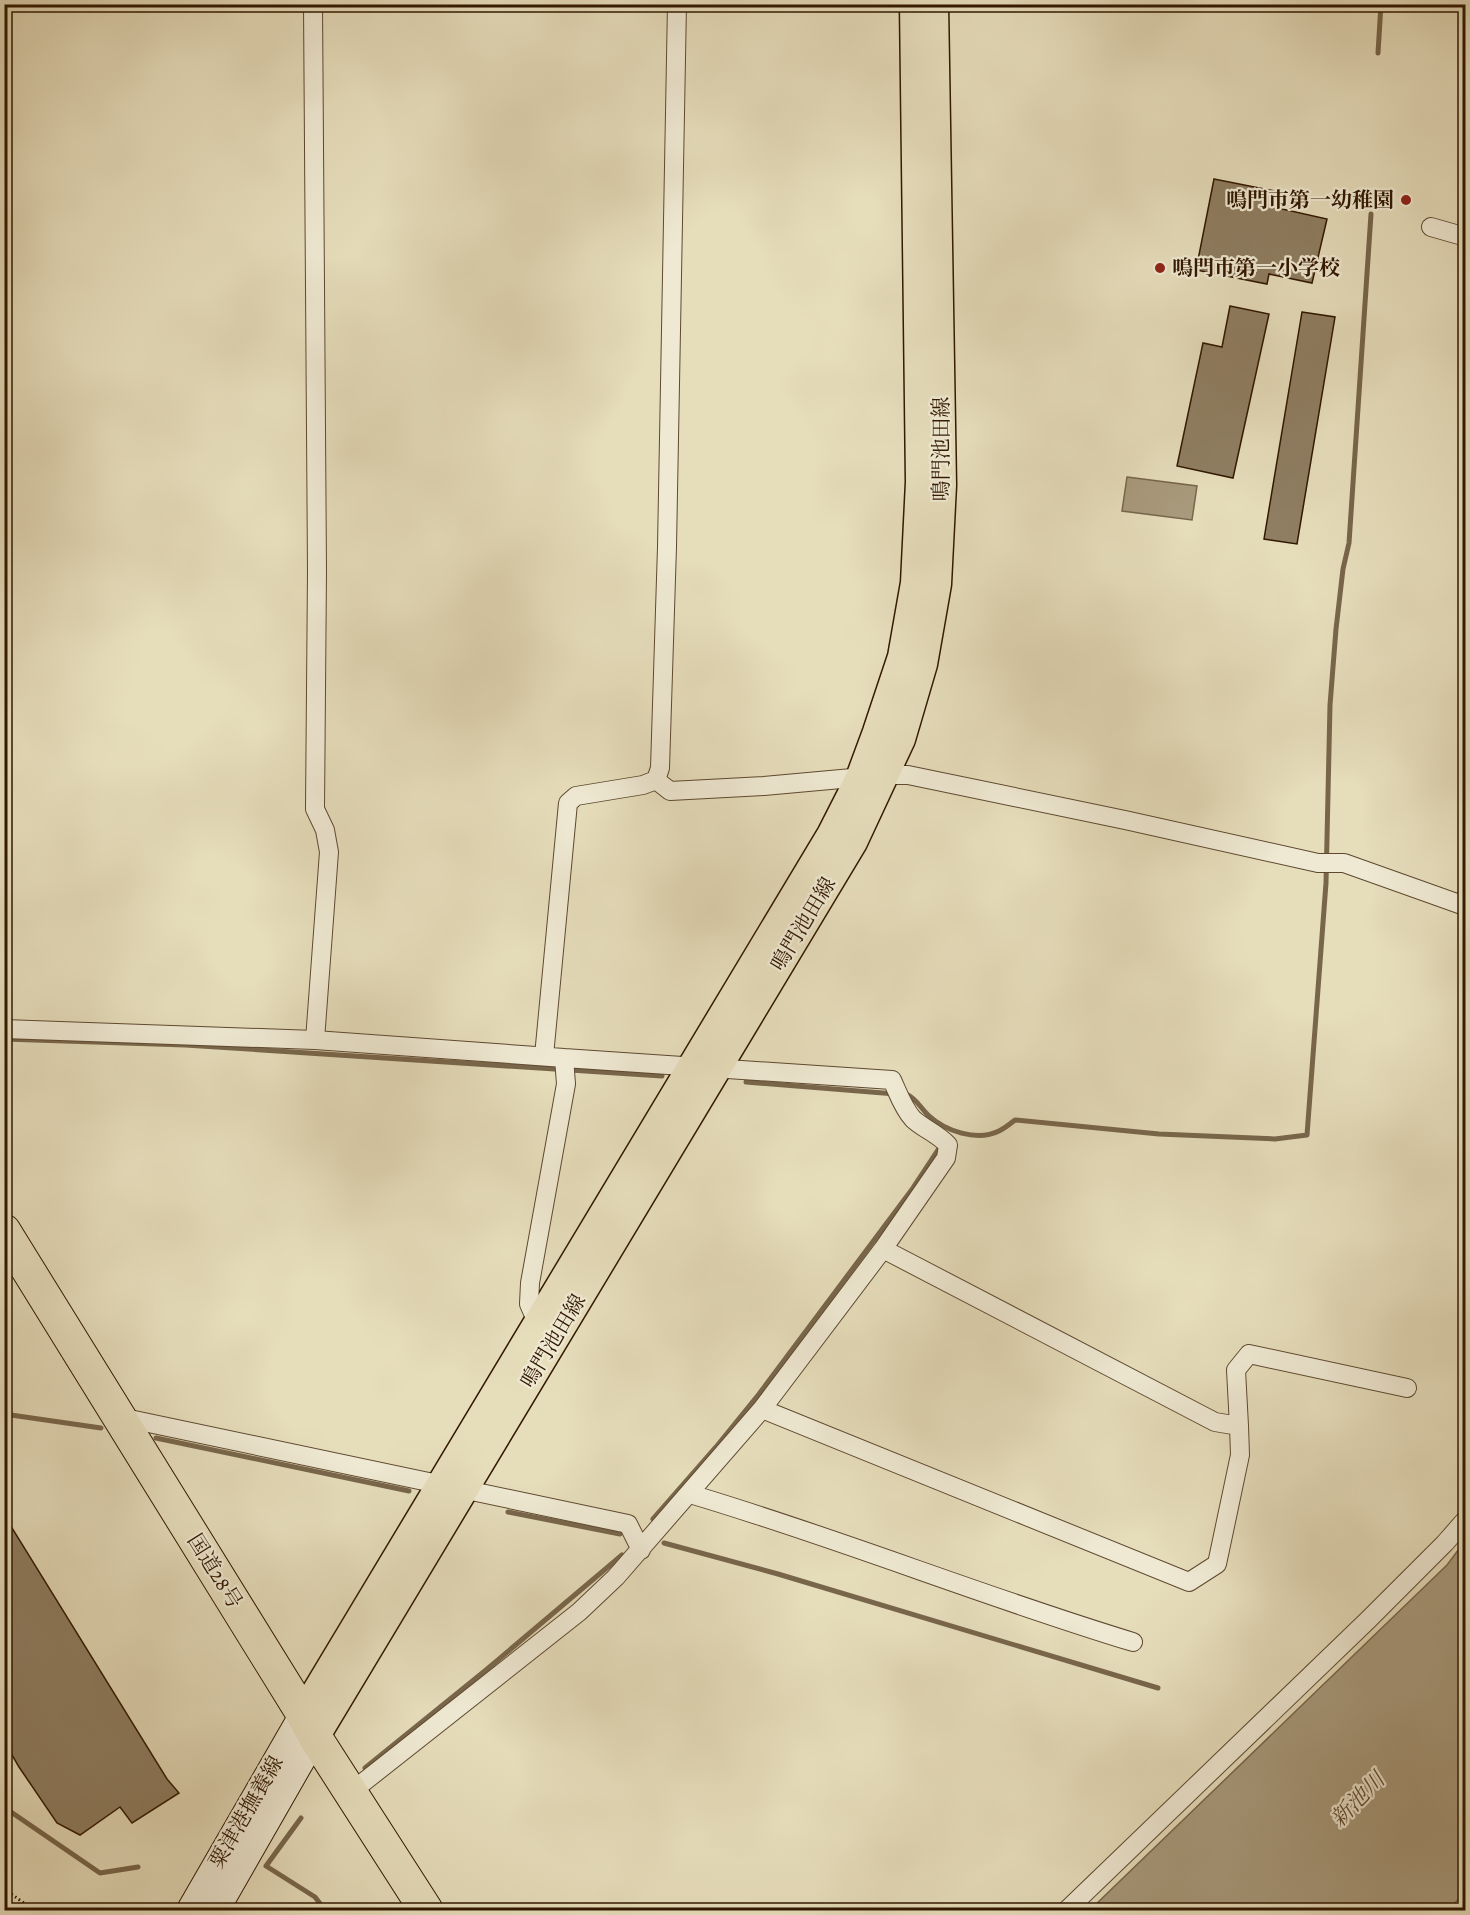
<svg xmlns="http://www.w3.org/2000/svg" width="1470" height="1915" font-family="Alegreya,'Noto Serif JP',serif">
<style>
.water{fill:#a89a7c;stroke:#78664b;stroke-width:1.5}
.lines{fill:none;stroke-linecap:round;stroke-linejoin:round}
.stream{stroke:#78664b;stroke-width:5}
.building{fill:#8f7e62;stroke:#311801;stroke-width:1.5}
.street-casing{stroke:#5e4930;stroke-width:20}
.secondary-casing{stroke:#311801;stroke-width:28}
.primary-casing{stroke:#311801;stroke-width:31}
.highway-casing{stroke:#311801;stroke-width:35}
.path{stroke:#311801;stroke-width:3;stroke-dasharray:1.5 3;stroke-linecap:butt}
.street{stroke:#efe9d3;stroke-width:18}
.secondary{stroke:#efe9d3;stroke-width:26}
.primary{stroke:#e6ddbb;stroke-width:28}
.highway{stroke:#e6ddbb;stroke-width:33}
.poi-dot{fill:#8f2418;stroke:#efe9d3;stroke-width:2}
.labels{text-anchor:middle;stroke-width:4.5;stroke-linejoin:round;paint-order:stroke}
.poi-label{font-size:21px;font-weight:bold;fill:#311801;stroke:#efe9d3;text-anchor:end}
.street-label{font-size:21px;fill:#311801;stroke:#efe9d3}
.water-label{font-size:22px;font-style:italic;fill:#614c32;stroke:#efe9d3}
</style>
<rect width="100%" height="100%" fill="#e6ddbb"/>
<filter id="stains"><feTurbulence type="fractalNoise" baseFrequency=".00333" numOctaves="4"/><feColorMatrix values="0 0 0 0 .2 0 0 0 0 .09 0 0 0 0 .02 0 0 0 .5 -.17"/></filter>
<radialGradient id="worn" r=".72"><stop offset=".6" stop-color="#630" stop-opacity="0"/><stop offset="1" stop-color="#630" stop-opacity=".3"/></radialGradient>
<!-- water -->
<path class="water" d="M 1127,477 L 1197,486 L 1192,520 L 1122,511 Z
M 1465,1541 L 1466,1890 L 1449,1910 L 1090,1910 L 1447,1565 Z"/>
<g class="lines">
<!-- stream -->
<path class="stream" d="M 1378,53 L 1381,4
M 4,1039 L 185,1045 L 662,1076
M 746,1082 L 908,1095 C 916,1099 921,1108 928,1115 C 945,1131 977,1142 999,1131 C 1005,1128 1010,1124 1015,1120 L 1159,1134 L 1275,1139 L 1307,1135 L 1326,883 L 1330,705 L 1336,629 L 1343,569 L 1349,543 L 1371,214
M 4,1414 L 101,1428
M 156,1438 L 409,1491
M 508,1512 L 620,1534
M 653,1519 L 716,1447 L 759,1394 L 913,1188 L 942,1144
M 664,1543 L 778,1574 L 1158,1688
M 365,1768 L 486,1670 L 622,1555
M 4,1801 L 11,1812 L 100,1873 L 138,1867
M 301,1818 L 266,1866 L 315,1897 L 325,1910"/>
</g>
<!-- building -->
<path class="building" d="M 1214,179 L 1285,193 L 1282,209 L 1327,219 L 1312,283 L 1269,274 L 1267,284 L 1196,270 Z
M 1230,306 L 1269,314 L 1233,478 L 1177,466 L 1203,343 L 1222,347 Z
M 1302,312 L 1335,317 L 1297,544 L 1264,539 Z
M 4,1515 L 167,1779 L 179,1793 L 132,1823 L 120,1807 L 80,1835 L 57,1823 L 19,1767 L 4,1741 Z"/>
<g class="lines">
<defs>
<path id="street" d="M 313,4 L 317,571 L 315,809 L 325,830 L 329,852 L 315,1040
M 1431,227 L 1466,237
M 656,780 L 670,791 L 764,786 L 885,775 L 908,775 L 1125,820 L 1318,863 L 1344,863 L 1462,905 L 1466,897
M 656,780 L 660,768 L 667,547 L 677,4
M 4,1029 L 315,1040 L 564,1058 L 566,1084 L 530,1283 L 529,1304 L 537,1322
M 544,1056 L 568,803 L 576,796 L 643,785 L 656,780
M 564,1058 L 892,1080 C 898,1093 903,1108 913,1119 C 924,1129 938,1134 948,1145 L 946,1158 L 883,1249 L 762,1409
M 883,1249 L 1215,1422 L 1239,1426 L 1236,1370 L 1249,1354 L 1407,1388
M 120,1417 L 628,1524 L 641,1550
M 690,1494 C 839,1538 984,1597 1133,1642
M 351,1792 L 579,1612 L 616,1577 L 762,1409 L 1189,1582 L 1217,1564 L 1240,1455 L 1239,1426
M 1067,1910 L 1368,1620 L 1445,1543 L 1466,1519"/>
<path id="secondary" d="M 190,1910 L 303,1714
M 216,1910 L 315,1737"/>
<path id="primary" d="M 303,1714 L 831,835 L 860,778 L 877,732 L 902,657 L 915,583 L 920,482 L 914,4
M 315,1737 L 853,842 L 901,739 L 923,664 L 937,584 L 942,485 L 934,4"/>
<path id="highway" d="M 4,1231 L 303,1714 L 315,1737 L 426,1910"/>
</defs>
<!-- street casing -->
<use href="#street" class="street-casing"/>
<!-- secondary casing -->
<use href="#secondary" class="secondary-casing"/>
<!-- primary casing -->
<use href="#primary" class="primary-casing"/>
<!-- highway casing -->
<use href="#highway" class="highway-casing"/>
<!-- path -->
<path class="path" d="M 4,1889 L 34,1910"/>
<!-- street -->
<use href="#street" class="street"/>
<!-- secondary -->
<use href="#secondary" class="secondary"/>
<!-- primary -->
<use href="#primary" class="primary"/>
<!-- highway -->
<use href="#highway" class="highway"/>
</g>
<!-- markers -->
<g class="poi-dot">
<circle cx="1406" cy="200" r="6"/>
<circle cx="1160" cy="268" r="6"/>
</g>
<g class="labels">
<!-- poi labels -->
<g class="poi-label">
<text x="1394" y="207">鳴門市第一幼稚園</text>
<text x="1172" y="275" text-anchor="start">鳴門市第一小学校</text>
</g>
<!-- street labels -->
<g class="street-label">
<text transform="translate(941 449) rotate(-90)" y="7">鳴門池田線</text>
<text transform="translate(803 924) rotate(-59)" y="7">鳴門池田線</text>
<text transform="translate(553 1341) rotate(-59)" y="7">鳴門池田線</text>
<text transform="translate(215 1571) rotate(58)" y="7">国道28号</text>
<text transform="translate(246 1812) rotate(-60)" y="7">粟津港撫養線</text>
</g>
<!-- water labels -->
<g class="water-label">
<text transform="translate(1357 1799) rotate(-46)" y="8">新池川</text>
</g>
</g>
<!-- margin -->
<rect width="1470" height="1915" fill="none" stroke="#e6ddbb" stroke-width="24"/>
<rect x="6" y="6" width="1458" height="1903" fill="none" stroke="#311801" stroke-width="3"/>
<rect x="12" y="12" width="1446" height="1891" fill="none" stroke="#311801" stroke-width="1.5"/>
<rect width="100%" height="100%" filter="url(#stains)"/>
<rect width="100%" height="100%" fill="url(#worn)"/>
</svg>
